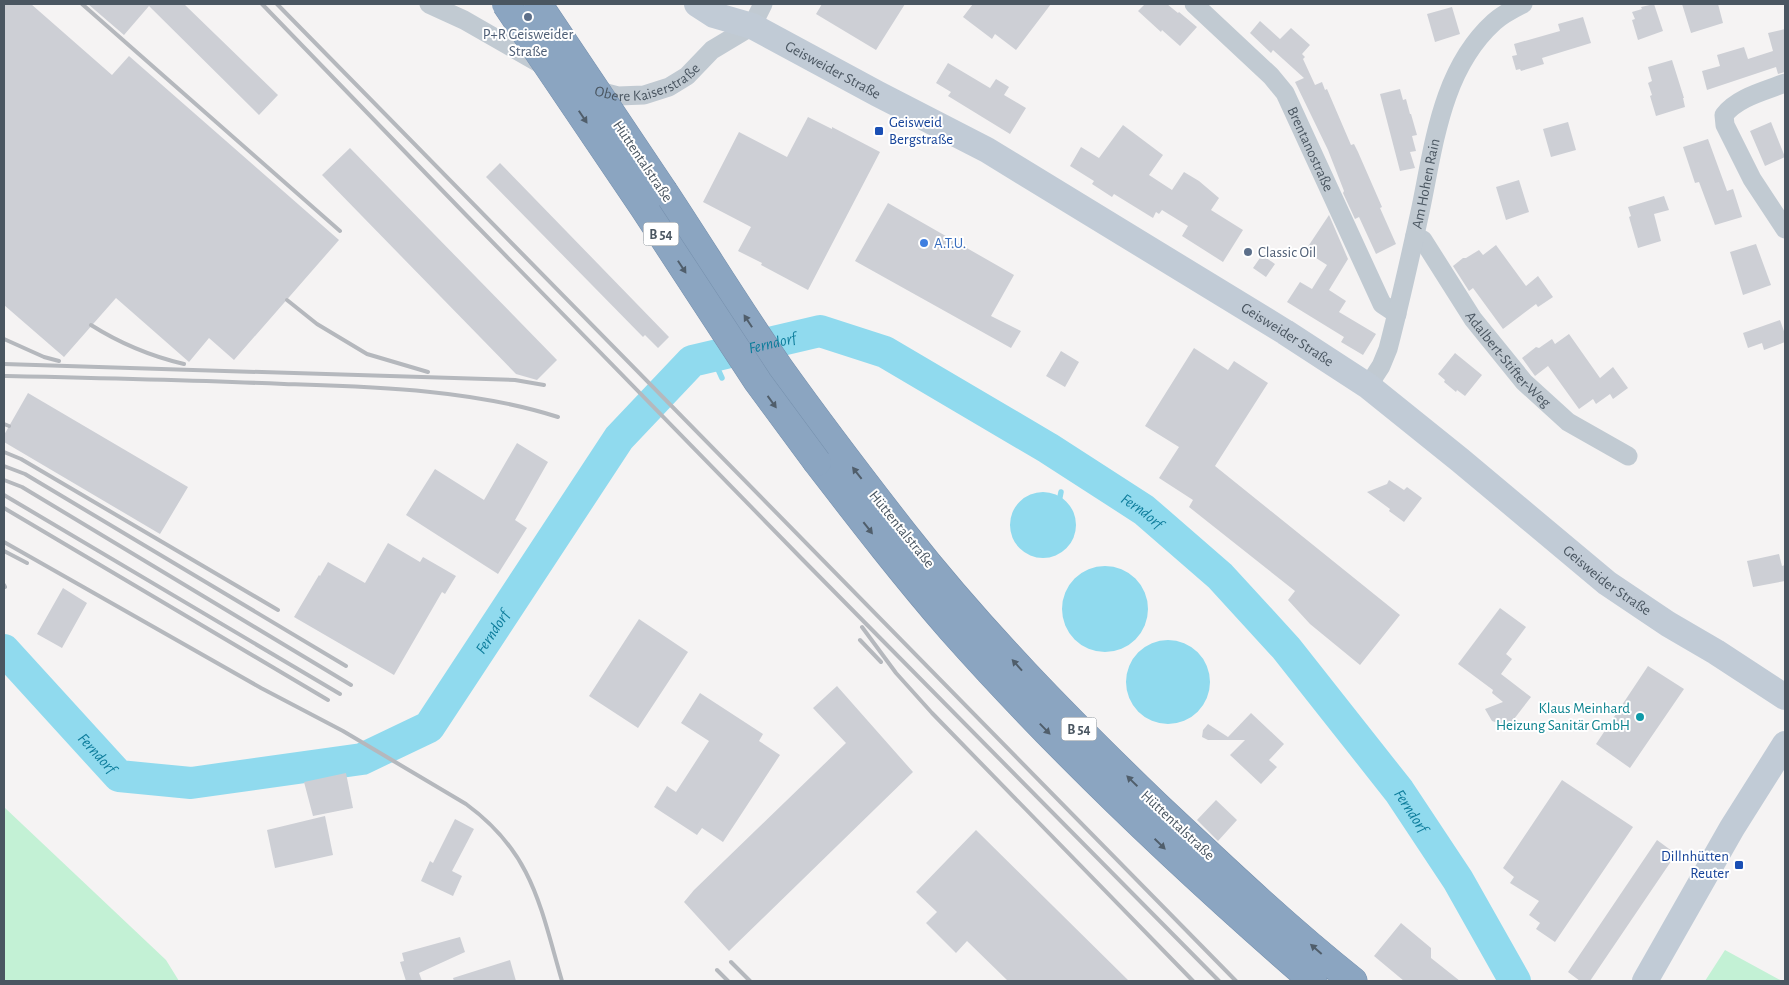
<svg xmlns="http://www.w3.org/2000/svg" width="1789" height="985" font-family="'Alegreya Sans',sans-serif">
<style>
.green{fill:#c3f1d5}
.water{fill:#90daee}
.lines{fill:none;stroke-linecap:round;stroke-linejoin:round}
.stream{stroke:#90daee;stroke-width:5.5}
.river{stroke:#90daee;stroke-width:32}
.building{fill:#cdcfd5}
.highway-casing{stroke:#7690ad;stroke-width:29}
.street{stroke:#c1cad2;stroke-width:19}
.secondary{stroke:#c1cbd6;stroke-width:26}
.highway{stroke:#8ba5c1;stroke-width:28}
.rail{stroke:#b5b8bd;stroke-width:4}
.highway-bridge-casing{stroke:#7690ad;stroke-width:29;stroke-linecap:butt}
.highway-bridge{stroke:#8ba5c1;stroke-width:28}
.oneway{fill:#505e6b}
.service-dot{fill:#5c6f8a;stroke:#fff;stroke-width:2}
.transit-dot{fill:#1a4fb4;stroke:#fff;stroke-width:2}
.shop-dot{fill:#3f7fe0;stroke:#fff;stroke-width:2}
.culture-dot{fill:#0f9aa8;stroke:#fff;stroke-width:2}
.labels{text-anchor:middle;stroke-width:4;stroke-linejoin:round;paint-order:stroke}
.shield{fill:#fff;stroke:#808990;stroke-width:1}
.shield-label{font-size:14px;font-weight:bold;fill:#4a5661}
.service-label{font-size:15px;fill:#4e5e75;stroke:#fff}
.street-label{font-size:15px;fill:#4a5661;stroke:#fff}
.transit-label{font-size:15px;fill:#164399;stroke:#fff;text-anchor:start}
.shop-label{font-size:15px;fill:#366cbe;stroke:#fff;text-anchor:start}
.culture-label{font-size:15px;fill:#0d838f;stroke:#fff;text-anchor:end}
.water-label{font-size:16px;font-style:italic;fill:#0c7c9b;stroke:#fff}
</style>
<rect width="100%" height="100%" fill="#f5f3f3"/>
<!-- green -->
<path class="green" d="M 4,807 L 166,960 L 179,981 L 4,981 Z
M 1725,950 L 1782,981 L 1705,981 Z"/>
<!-- water -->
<path class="water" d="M1010 525a33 33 0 1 1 66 0a33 33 0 1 1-66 0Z
M1062 609a43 43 0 1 1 86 0a43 43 0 1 1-86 0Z
M1126 682a42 42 0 1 1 84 0a42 42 0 1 1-84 0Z"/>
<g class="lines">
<!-- stream -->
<path class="stream" d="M 712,356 L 722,378
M 1064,473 L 1067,460
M 1060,497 L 1061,492"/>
<!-- river -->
<path class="river" id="s1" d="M 4,650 L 119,776 L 191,783 L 362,759 L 429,727 L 619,438 L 692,361 L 820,331 L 885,352 L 1048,448 L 1144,510 L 1220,576 L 1286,648 L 1399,791 L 1458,880 L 1515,981"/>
</g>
<!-- building -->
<path class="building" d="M 4,4 L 31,4 L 112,75 L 129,56 L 339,240 L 234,360 L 209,338 L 189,362 L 116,298 L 64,357 L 4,305 Z
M 88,4 L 184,4 L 278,95 L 259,115 L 149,6 L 124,35 Z
M 822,4 L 905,4 L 876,50 L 816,14 Z
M 973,4 L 1051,4 L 1016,50 L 995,34 L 992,39 L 963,17 Z
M 1145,4 L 1167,4 L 1178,13 L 1179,12 L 1197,27 L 1180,46 L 1162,30 L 1161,32 L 1138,11 Z
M 1654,4 L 1663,31 L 1638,40 L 1632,20 L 1635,19 L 1632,12 L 1642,9 L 1641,7 Z
M 1682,4 L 1718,4 L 1723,23 L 1691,33 Z
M 1452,7 L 1460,34 L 1435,42 L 1427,14 Z
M 1583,17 L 1591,43 L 1542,58 L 1544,64 L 1521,71 L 1520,69 L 1516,70 L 1512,56 L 1517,55 L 1514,44 L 1560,31 L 1558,24 Z
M 1260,21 L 1280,39 L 1291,28 L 1310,45 L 1302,54 L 1305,57 L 1303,59 L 1315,85 L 1322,82 L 1325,90 L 1327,89 L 1351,145 L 1354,144 L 1358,152 L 1382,207 L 1380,208 L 1396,244 L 1376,254 L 1359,217 L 1355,219 L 1343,193 L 1344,191 L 1328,150 L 1295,82 L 1304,78 L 1273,50 L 1271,53 L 1250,33 Z
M 1785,29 L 1785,72 L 1778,74 L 1776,67 L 1707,90 L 1702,71 L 1720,66 L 1717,55 L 1744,47 L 1748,59 L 1773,51 L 1768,33 Z
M 1672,60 L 1684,98 L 1683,98 L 1685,107 L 1656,116 L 1650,96 L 1652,95 L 1648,83 L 1652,81 L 1648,67 Z
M 948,63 L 990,88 L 996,79 L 1009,87 L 1004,95 L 1026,108 L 1010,134 L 948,96 L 951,92 L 936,83 Z
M 1400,89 L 1403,100 L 1406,99 L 1410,114 L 1411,114 L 1417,135 L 1412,136 L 1416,151 L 1410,152 L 1415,168 L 1400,171 L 1380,94 Z
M 808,117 L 832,129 L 832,127 L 880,152 L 808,290 L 761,265 L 762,263 L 738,251 L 751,227 L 703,202 L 739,132 L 787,157 Z
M 1568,122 L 1576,150 L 1551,157 L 1543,129 Z
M 1771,122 L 1785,157 L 1765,166 L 1750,131 Z
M 1123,125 L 1163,155 L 1149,175 L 1172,190 L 1184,172 L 1199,181 L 1219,198 L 1211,210 L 1243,230 L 1223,262 L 1182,236 L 1188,226 L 1162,210 L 1159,214 L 1156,212 L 1153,218 L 1114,194 L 1112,197 L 1092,184 L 1094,181 L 1070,166 L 1081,147 L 1099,158 Z
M 1708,139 L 1727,191 L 1733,189 L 1742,217 L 1715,225 L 1699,182 L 1695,183 L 1683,147 Z
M 350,148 L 557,360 L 537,380 L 516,374 L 322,175 Z
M 500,163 L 669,337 L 658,348 L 645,335 L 643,337 L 486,177 Z
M 1519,180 L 1529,212 L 1506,220 L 1496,187 Z
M 1664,196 L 1669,210 L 1654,214 L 1661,241 L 1638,248 L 1629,217 L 1631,216 L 1628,207 Z
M 888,203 L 1014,275 L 991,316 L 1021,331 L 1011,348 L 855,261 Z
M 1329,215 L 1348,259 L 1329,290 L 1346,301 L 1339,312 L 1376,334 L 1363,355 L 1341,342 L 1344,337 L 1287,302 L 1300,282 L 1312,289 L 1327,265 L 1305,251 Z
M 1756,244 L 1771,285 L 1743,295 L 1730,252 Z
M 1496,245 L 1526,286 L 1538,276 L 1553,297 L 1538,307 L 1536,304 L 1503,329 L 1473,288 L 1469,291 L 1453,266 L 1463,258 L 1466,258 L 1479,250 L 1483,255 Z
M 1262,255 L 1275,264 L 1266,277 L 1253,268 Z
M 1780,320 L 1785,334 L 1785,342 L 1764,350 L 1762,343 L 1748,348 L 1743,333 Z
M 1569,334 L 1600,378 L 1613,367 L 1628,388 L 1613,399 L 1610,394 L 1596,404 L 1593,399 L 1579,409 L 1548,366 L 1535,376 L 1522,358 L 1536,347 L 1539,348 L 1552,339 L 1555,344 Z
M 1194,348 L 1228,370 L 1234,361 L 1268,383 L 1215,466 L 1400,615 L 1360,665 L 1310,624 L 1288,600 L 1295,591 L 1189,507 L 1193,500 L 1159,478 L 1179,447 L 1145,426 Z
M 1061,351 L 1079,362 L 1065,387 L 1046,376 Z
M 1455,353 L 1482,375 L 1465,396 L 1457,390 L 1456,392 L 1444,382 L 1445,380 L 1438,374 Z
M 28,393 L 188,487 L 160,534 L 4,442 L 4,435 Z
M 517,443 L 548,462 L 515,520 L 527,528 L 498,574 L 406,515 L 435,469 L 484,500 Z
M 1389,480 L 1404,490 L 1407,487 L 1422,498 L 1404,522 L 1389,511 L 1390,509 L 1367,492 L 1387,484 Z
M 388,543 L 420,562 L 423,557 L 456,576 L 445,594 L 442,592 L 394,675 L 294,617 L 319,575 L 320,576 L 328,562 L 365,583 Z
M 1779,554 L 1782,566 L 1785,565 L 1785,581 L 1753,587 L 1747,561 Z
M 63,588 L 87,603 L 62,648 L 37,634 Z
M 1500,608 L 1526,627 L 1506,654 L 1512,659 L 1501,674 L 1531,697 L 1504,732 L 1498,723 L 1492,721 L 1485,709 L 1503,702 L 1492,693 L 1493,690 L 1458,664 Z
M 639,619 L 688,652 L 638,728 L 589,696 Z
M 1648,666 L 1684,689 L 1630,768 L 1596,744 Z
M 837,686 L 913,772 L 729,951 L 684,902 L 694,890 L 846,743 L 813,708 Z
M 700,693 L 763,734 L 759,741 L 780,755 L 723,842 L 702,828 L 697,835 L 654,807 L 667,786 L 676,792 L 709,741 L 681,723 Z
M 1251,713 L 1284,744 L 1269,760 L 1277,767 L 1261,784 L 1230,755 L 1245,740 L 1208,740 L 1202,737 L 1203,730 L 1208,724 L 1228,737 Z
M 346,773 L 353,808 L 313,816 L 304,782 Z
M 1562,780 L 1633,827 L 1555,942 L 1536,929 L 1540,923 L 1529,915 L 1539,901 L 1510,883 L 1514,877 L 1503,868 Z
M 1216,800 L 1237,820 L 1218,841 L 1197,820 Z
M 325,816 L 333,855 L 275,868 L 267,830 Z
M 455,819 L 474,829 L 452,871 L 462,876 L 453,896 L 421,881 L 430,861 L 433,863 Z
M 976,830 L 1129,981 L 1008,981 L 967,941 L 956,953 L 926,923 L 937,912 L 916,892 Z
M 1657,840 L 1676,854 L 1590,981 L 1580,981 L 1568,972 Z
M 1401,923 L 1431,948 L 1431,958 L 1460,981 L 1404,981 L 1374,956 Z
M 460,937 L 465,952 L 419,973 L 422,981 L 406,981 L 400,962 L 404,961 L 402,953 Z
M 510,960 L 516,981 L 454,981 L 453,978 Z"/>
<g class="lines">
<defs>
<path id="highway" d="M 664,192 C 703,251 740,312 780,369 C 820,425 862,480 904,534 C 980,631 1067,719 1156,805 C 1220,865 1284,926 1353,981
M 817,462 C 861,519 905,576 952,630 C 1064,756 1186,871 1313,981"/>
</defs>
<!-- highway casing -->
<use href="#highway" class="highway-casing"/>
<!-- street -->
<g class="street">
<path d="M 429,4 L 464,20 L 546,67"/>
<path id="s2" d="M 1194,4 L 1271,76 L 1285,93 L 1382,304 L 1397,314"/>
<path d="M 1785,83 C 1765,91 1738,97 1724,115 L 1725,125 L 1752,179 L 1785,229"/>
<path id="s3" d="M 591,89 L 618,96 L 644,95 L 669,87 L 687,76 L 712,50 L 752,26 L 763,4"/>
<path id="s4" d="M 1415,236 L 1423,240 L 1473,319 L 1524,382 L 1568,422 L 1628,456"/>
<path id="s5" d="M 1368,386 L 1381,366 L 1388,349 C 1400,303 1410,258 1420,212 C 1434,146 1441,70 1494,22 C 1503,14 1513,9 1523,4"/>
</g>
<!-- secondary -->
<g class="secondary">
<path id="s6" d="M 697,4 L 714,15 L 752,26 L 878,94 L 987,150 L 1285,332 L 1368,386 L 1460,460 L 1607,583 L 1668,624 L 1716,652 L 1785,697"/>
<path d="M 1645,981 L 1732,828 L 1785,744"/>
</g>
<!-- highway -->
<use href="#highway" class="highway"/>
<!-- rail -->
<path class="rail" d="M 82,4 L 340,231
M 262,4 L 466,215 L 802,559 L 1219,981
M 277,4 L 1236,981
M 287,300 L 317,324 L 367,354 L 428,372
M 91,325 C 121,344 150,356 184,364
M 4,339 L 44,357 L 59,361
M 4,364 L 515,380 L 544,385
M 4,376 C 97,378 191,380 284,384 C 376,387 470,389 558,417
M 4,424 L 9,426
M 4,452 L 21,459 L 278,610
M 4,466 L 25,474 L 346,666
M 4,480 L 22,487 L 351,685
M 4,495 L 340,694
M 4,508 L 328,700
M 4,542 L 261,688 L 343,731 L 466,804 C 533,853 540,906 562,981
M 4,551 L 27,563
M 4,585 L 5,587
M 862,627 L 896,673 L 932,713 L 1193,981
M 860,640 L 881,662
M 731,962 L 750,981
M 717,970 L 728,981"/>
<defs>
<path id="highway-bridge" d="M 506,4 L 644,208 L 758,382 L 817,462
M 538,4 L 664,192"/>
</defs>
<!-- highway-bridge casing -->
<use href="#highway-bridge" class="highway-bridge-casing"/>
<!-- highway-bridge -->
<use href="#highway-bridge" class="highway-bridge"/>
</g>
<!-- one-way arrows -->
<defs><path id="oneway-solid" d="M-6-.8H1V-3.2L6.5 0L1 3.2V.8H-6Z" transform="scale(1.25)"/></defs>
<g class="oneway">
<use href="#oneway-solid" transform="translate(583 117) rotate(56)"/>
<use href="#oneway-solid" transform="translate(682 267) rotate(57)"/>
<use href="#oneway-solid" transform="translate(748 321) rotate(-123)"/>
<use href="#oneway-solid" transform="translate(772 402) rotate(54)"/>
<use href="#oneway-solid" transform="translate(857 473) rotate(-128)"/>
<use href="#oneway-solid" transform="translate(868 528) rotate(52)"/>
<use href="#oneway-solid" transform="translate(1017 665) rotate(-132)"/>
<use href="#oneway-solid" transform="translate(1045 729) rotate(46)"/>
<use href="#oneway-solid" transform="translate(1132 781) rotate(-136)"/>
<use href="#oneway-solid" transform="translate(1160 844) rotate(44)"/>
<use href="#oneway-solid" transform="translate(1316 949) rotate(-139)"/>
</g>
<!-- markers -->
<g class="service-dot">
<circle cx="528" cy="17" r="5"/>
<circle cx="1248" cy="252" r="5"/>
</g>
<g class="transit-dot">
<rect x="874" y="126" width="10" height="10" rx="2.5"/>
<rect x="1734" y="860" width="10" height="10" rx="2.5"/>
</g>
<circle class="shop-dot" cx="924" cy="243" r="5"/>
<circle class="culture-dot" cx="1640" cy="717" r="5"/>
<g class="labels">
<!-- shield labels -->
<g class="shield">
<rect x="643.5" y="222.5" width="35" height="23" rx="4"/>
<rect x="1061.5" y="717.5" width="35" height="23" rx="4"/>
</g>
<g class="shield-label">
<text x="661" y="239">B 54</text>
<text x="1079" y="734">B 54</text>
</g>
<!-- service labels -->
<g class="service-label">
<text x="528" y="39">P+R Geisweider<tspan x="528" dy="17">Straße</tspan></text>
<text x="1258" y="257" text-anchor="start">Classic Oil</text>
</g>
<!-- street labels -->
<g class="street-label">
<text dy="5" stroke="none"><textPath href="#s6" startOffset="152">Geisweider Straße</textPath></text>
<text dy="5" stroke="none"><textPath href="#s3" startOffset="60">Obere Kaiserstraße</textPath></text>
<text dy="5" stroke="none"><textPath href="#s2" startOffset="189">Brentanostraße</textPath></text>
<text transform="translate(643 161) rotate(56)" y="5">Hüttentalstraße</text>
<text dy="5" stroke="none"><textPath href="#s5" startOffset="212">Am Hohen Rain</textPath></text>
<text dy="5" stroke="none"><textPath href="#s6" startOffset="678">Geisweider Straße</textPath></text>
<text dy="5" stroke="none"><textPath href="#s4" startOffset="156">Adalbert-Stifter-Weg</textPath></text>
<text transform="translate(902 529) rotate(51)" y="5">Hüttentalstraße</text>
<text dy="5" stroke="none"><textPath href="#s6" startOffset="1082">Geisweider Straße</textPath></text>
<text transform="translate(1178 825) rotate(43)" y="5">Hüttentalstraße</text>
</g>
<!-- transit labels -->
<g class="transit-label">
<text x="889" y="127">Geisweid<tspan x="889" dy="17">Bergstraße</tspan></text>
<text x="1729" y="861" text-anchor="end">Dillnhütten<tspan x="1729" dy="17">Reuter</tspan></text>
</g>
<!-- shop labels -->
<g class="shop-label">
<text x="934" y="248">A.T.U.</text>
</g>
<!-- culture labels -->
<g class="culture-label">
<text x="1630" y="713">Klaus Meinhard<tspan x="1630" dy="17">Heizung Sanitär GmbH</tspan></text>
</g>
<!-- water labels -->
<g class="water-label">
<text dy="6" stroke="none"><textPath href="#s1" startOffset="1024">Ferndorf</textPath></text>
<text dy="6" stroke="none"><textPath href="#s1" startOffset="1444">Ferndorf</textPath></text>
<text dy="6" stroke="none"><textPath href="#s1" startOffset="604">Ferndorf</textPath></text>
<text dy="6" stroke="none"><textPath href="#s1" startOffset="139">Ferndorf</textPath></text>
<text dy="6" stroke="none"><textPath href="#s1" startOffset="1849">Ferndorf</textPath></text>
</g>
</g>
<!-- border -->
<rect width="1789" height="985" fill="none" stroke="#4a5661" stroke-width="10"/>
</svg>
